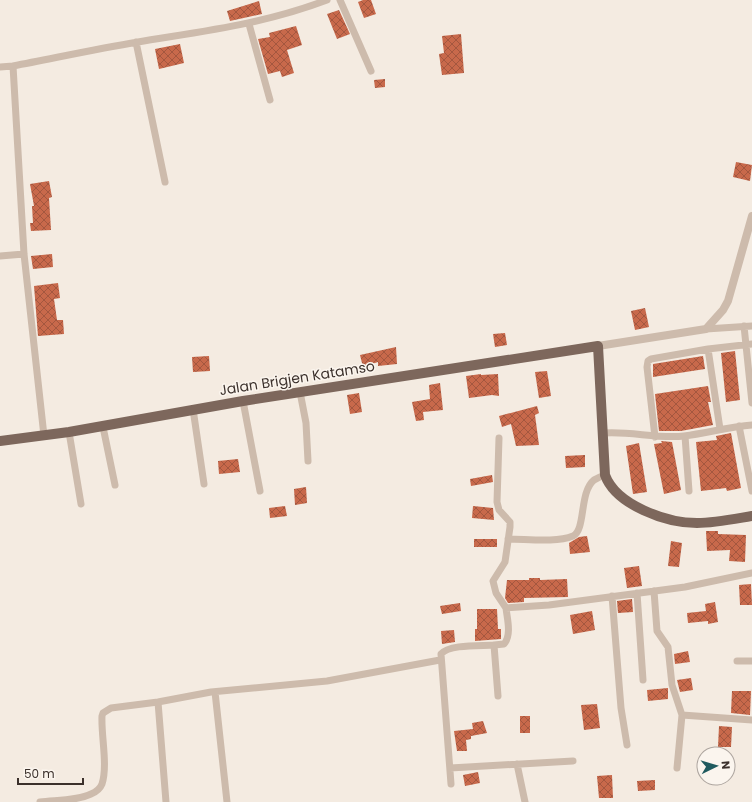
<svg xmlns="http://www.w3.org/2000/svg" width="752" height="802" font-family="Poppins,sans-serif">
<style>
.building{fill:url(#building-cross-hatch)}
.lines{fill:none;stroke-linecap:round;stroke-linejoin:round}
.minor{stroke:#cdbbac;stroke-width:7}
.tertiary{stroke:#cdbbac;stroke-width:8}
.primary{stroke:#7d675c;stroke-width:10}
.labels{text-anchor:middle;stroke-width:3;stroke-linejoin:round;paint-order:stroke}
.street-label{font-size:14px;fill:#3b302b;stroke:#fbf5ee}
</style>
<defs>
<pattern id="building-cross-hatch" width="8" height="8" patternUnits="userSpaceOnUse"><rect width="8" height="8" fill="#c8694b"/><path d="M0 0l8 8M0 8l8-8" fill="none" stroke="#a4573f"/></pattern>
</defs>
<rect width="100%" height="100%" fill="#f4ebe1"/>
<!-- building -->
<path class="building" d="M 363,0 L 371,0 L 376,14 L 364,18 L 358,2 Z
M 259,1 L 262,14 L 230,21 L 227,11 Z
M 339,10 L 350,34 L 337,39 L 327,14 Z
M 296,26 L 302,45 L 287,50 L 294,73 L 282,77 L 280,71 L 268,74 L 258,39 L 270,37 L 269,33 Z
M 461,34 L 464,73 L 442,75 L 439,54 L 444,53 L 442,36 Z
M 180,44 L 184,63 L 159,69 L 155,49 Z
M 385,79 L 385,87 L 375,88 L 374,80 Z
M 736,162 L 752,165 L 750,181 L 733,177 Z
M 49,181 L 52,197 L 49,198 L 51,230 L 31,231 L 30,223 L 33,223 L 32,206 L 34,206 L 30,184 Z
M 52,254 L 53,267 L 33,269 L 31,256 Z
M 58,283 L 60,298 L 54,299 L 57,320 L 63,320 L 64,334 L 38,336 L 34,286 Z
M 645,308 L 649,327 L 635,330 L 631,311 Z
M 505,333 L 507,345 L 495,347 L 493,334 Z
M 396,347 L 397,364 L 378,366 L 378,362 L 363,367 L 360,355 Z
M 735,351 L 740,400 L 726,402 L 721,353 Z
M 209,356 L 210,371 L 193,372 L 192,357 Z
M 703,356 L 705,369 L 653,377 L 653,364 Z
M 547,371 L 551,396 L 539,398 L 535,372 Z
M 481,374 L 481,375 L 498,374 L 499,396 L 492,395 L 469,398 L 466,376 Z
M 440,383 L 443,410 L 423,412 L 424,420 L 416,421 L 412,402 L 430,399 L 429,385 Z
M 708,386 L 711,402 L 708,402 L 713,425 L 681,431 L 659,431 L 655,394 Z
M 359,393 L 362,412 L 350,414 L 347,395 Z
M 537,406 L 539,413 L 535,415 L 539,445 L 516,446 L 511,424 L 502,427 L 499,416 Z
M 731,433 L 741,488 L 727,491 L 726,488 L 701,491 L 696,442 L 717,440 L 716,436 Z
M 661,441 L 672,442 L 681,490 L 664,494 L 654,444 L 662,443 Z
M 639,443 L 647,492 L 633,494 L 626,446 Z
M 585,455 L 585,467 L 566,468 L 565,456 Z
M 238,459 L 240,472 L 219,474 L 218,461 Z
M 492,475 L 493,482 L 471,486 L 470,479 Z
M 306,487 L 307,503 L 295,505 L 294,489 Z
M 285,506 L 287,516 L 270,518 L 269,508 Z
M 473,506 L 493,508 L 494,520 L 472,518 Z
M 706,531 L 718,531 L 718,534 L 746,535 L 745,562 L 729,561 L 730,550 L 707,551 Z
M 587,536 L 590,552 L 570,554 L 569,543 L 579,537 Z
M 474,539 L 497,539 L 497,547 L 474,547 Z
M 671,541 L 682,543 L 679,567 L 668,566 Z
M 639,566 L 642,586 L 627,588 L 624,568 Z
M 529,578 L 540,578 L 540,580 L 567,579 L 568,597 L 524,598 L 524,602 L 508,603 L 505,598 L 507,580 L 529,580 Z
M 751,584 L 752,605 L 740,605 L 739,585 Z
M 632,599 L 633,612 L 618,613 L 617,601 Z
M 715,602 L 718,622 L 708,624 L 708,621 L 688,623 L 687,613 L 706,611 L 705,604 Z
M 460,603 L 461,611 L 442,614 L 440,606 Z
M 477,609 L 497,609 L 498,629 L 501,629 L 501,639 L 475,641 L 475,629 L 477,629 Z
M 592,611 L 595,630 L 573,634 L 570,615 Z
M 454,630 L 455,642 L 442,644 L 441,631 Z
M 688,651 L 690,662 L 675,664 L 674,654 Z
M 691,678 L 693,690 L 680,692 L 677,680 Z
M 668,688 L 668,699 L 648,701 L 647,690 Z
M 732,691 L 751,691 L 750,715 L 731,713 Z
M 597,704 L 600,728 L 584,730 L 581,705 Z
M 520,716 L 530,716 L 530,733 L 520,733 Z
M 483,721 L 487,733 L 471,736 L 471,739 L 466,740 L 467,751 L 457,751 L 454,731 L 473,729 L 472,723 Z
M 719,726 L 732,727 L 731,747 L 718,747 Z
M 478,772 L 480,783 L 465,786 L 463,775 Z
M 612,775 L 613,798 L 599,798 L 597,776 Z
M 655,780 L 655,790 L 638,791 L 637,781 Z"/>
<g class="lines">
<!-- minor -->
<path class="minor" d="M 340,0 L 371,71
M 249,24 L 270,100
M 136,42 L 165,182
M 0,67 L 13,66
M 0,256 L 24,254
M 744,326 L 752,403
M 706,329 L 752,326
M 708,349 L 720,429
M 300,392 L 306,423 L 308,461
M 243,401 L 260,491
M 193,409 L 204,484
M 739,426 L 752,491
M 103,427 L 115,485
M 69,432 L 81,504
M 604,433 C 631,431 657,439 684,436 C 707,433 729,427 752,425
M 44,436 L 24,254 L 13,66 C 55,58 96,49 138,42 C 204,31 264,24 327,0
M 685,436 L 689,491
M 655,437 L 647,367 L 648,361 L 651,359 L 708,349 L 752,344
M 499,438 L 497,502 L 499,510 L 510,522 L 510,527 L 505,562 L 493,581 L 496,593 L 506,608 L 549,605 L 685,587 L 752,573
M 508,539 C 527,539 556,543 573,536 C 586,530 579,492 594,480 C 597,478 602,476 605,475
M 654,591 L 657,631 L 668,647 L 672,685 L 682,715 L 752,720
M 637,593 L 643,680
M 612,596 L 621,708 L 627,745
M 737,661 L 752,661
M 215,692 L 227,802
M 498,696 L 494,645 L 504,644 C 512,635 507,618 506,608
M 158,702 L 166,802
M 517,764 L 525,802
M 450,768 L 573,761
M 677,768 L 682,715
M 451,784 L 441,654 C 449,644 481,646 494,645
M 40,802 C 56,800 76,801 91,794 C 96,792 100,789 102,784 C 108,765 101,736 102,716 L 103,713 L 111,708 L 158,702 L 211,692 L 327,681 L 440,660"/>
<!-- tertiary -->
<path class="tertiary" d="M 598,346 L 706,329 L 723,310 L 728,301 L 752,216"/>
<!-- primary -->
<path class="primary" d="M 0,441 L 69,432 L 243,401 L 598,346 L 605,475 C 616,505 666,523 697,523 C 715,523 734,519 752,516"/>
</g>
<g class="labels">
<!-- street labels -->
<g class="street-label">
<text transform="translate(297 378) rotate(-9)" y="5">Jalan Brigjen Katamso</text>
</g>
</g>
<!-- north arrow -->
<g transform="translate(716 766) rotate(85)"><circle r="19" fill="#fbf5ee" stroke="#aea6a0"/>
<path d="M0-3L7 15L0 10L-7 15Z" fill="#1f5a5e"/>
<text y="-6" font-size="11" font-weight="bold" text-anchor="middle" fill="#3b302b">N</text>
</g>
<!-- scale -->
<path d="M18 778v6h65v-6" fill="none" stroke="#3b302b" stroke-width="2"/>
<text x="24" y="778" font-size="12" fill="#3b302b" stroke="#fbf5ee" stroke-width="3" paint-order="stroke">50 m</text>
</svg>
